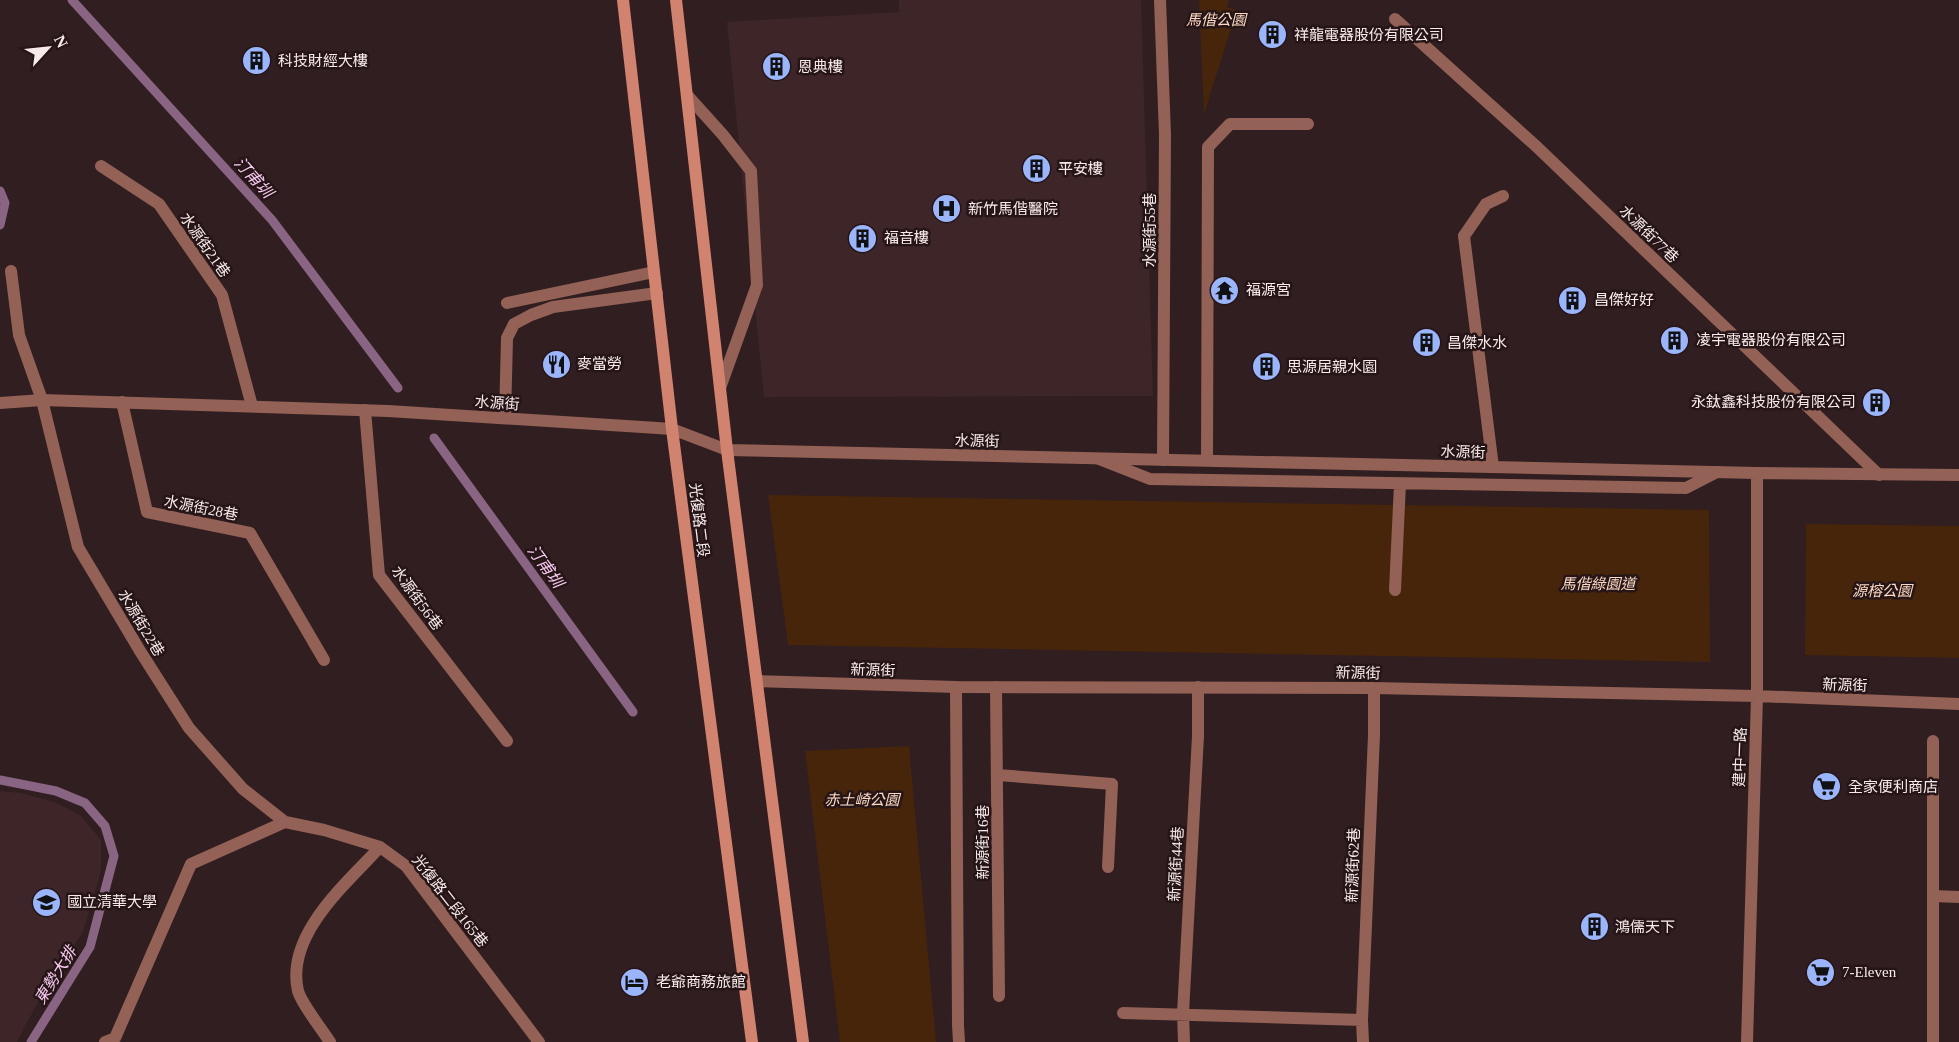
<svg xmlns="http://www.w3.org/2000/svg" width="1959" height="1042" font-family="'Times New Roman','Noto Sans TC',serif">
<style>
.built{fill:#3e2527}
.green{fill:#46250b}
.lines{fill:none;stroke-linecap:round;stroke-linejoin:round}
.stream{stroke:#8a6583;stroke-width:9}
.service{stroke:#936155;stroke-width:12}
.minor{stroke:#936155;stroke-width:12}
.secondary{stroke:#d28370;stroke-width:12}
.labels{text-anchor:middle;stroke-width:5;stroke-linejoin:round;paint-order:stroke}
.park-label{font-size:15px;font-style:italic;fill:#fbd9c2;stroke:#261517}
.poi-label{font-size:15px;fill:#f8eaeb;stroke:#261517;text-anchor:start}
.street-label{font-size:15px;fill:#f8eaeb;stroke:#261517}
.water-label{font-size:16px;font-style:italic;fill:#faccf3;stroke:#261517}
</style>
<rect width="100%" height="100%" fill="#311e20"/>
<!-- built -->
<path class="built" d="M 899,0 L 1141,0 L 1153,396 L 764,397 L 727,22 L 899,12 Z
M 0,791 L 21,793 L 55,802 L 81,816 L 101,840 L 101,871 L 83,932 L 42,994 L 17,1042 L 0,1042 Z"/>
<!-- green -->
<path class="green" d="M 1199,0 L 1229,0 L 1227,7 L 1237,10 L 1204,114 Z
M 768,495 L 1709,510 L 1710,662 L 788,645 Z
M 1806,524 L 1959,526 L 1959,658 L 1805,655 Z
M 909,746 L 936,1042 L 840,1042 L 805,751 Z"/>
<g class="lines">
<!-- stream -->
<path class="stream" d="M 72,0 L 272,220 L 398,388
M 0,191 L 5,203 L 0,225
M 434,438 L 633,712
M 0,780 L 56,791 L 85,803 L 105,826 L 114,856 L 90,947 L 31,1042"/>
<!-- service -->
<path class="service" d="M 1160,0 L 1165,135 L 1163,460
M 1395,19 L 1537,147 L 1879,475
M 687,95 L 723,135 L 751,171 L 757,285 L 720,388
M 101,166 L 159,204 L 222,295 L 252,406
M 1464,236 L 1486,204 L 1503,196
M 11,271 L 19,335 L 42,400 L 78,547 L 140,651 L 189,728 L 243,789 L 285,822
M 507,303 L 654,272
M 122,402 L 147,512 L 250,533 L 324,660
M 365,410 L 379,575 L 507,741
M 505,418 L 507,338 L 514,324 L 531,315 L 553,307 L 657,293
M 1099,459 L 1150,479 L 1686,488 L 1717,472
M 1207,460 L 1208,147 L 1230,124 L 1308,124
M 1395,590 L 1400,484
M 956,687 L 958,1025 L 959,1042
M 996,687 L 999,996
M 998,775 L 1112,784 L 1108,867
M 1123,1013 L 1362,1020
M 105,1042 L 115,1038 L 191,864 L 285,822 L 324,830 L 380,847 L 406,866 L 539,1042
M 330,1042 C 322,1029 302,1005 298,991 C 285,935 346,884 380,847
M 1184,1042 L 1183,1013 L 1198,736 L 1198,687
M 1363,1042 L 1362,1020 L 1374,735 L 1374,688"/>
<!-- minor -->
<path class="minor" d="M 1464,236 L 1493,467
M 0,403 L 42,400 L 388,411 L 642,427 L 672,429 L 727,450 L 1757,473 L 1959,475
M 757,681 L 956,687 L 1374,688 L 1757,696 L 1959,704
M 1933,896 L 1959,897
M 1747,1042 L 1757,696 L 1757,473
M 1933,1042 L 1933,741"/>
<!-- secondary -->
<path class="secondary" d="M 623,0 L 672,429 L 752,1042
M 676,0 L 727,450 L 803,1042"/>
</g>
<!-- icons -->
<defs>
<symbol id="building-disc" viewBox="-11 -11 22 22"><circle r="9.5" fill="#9ab5fd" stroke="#261517"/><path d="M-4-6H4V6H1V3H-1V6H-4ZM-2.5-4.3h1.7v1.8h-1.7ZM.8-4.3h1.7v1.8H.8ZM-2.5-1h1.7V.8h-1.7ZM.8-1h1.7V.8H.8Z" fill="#111"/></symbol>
<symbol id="hospital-disc" viewBox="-11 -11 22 22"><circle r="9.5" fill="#9ab5fd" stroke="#261517"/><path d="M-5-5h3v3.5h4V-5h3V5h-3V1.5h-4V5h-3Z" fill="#111"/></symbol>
<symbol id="temple-disc" viewBox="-11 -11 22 22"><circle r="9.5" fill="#9ab5fd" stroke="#261517"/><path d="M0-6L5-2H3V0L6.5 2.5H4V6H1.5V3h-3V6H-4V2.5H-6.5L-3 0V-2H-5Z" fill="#111"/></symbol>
<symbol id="restaurant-disc" viewBox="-11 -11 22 22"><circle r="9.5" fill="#9ab5fd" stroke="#261517"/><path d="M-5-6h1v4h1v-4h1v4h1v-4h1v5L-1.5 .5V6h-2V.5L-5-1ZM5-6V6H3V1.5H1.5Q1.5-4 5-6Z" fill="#111"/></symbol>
<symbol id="supermarket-disc" viewBox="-11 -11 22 22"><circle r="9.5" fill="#9ab5fd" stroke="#261517"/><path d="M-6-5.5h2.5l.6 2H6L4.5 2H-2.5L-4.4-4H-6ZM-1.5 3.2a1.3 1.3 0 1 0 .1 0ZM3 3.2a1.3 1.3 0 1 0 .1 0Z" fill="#111"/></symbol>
<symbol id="university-disc" viewBox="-11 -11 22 22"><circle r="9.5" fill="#9ab5fd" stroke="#261517"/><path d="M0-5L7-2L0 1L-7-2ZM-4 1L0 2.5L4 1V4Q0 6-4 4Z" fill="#111"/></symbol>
<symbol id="hotel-disc" viewBox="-11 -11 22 22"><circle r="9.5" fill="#9ab5fd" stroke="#261517"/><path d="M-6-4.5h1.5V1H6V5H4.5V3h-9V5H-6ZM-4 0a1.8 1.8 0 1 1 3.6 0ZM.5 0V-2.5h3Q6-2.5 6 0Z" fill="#111"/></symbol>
</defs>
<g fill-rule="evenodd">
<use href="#building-disc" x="1256" y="18" width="33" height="33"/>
<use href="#building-disc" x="240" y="44" width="33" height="33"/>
<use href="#building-disc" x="760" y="50" width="33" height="33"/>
<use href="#building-disc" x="1020" y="152" width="33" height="33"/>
<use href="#hospital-disc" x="930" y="192" width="33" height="33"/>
<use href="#building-disc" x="846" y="222" width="33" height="33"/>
<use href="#temple-disc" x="1208" y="274" width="33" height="33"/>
<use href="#building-disc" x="1556" y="284" width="33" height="33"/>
<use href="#building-disc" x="1658" y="324" width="33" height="33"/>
<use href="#building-disc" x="1410" y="326" width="33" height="33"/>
<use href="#restaurant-disc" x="540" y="348" width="33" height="33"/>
<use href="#building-disc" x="1250" y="350" width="33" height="33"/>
<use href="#building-disc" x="1860" y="386" width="33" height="33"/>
<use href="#supermarket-disc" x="1810" y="770" width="33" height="33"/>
<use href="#university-disc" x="30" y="886" width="33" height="33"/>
<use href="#building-disc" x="1578" y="910" width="33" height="33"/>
<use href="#supermarket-disc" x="1804" y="956" width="33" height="33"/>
<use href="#hotel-disc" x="618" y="966" width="33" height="33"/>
</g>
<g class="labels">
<!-- park labels -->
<g class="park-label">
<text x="1216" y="25">馬偕公園</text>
<text x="1598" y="589">馬偕綠園道</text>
<text x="1882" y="596">源榕公園</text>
<text x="862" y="805">赤土崎公園</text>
</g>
<!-- poi labels -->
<g class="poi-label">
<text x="1294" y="40">祥龍電器股份有限公司</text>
<text x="278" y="66">科技財經大樓</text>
<text x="798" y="72">恩典樓</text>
<text x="1058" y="174">平安樓</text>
<text x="968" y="214">新竹馬偕醫院</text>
<text x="884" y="243">福音樓</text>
<text x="1246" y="295">福源宮</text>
<text x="1594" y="305">昌傑好好</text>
<text x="1696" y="345">凌宇電器股份有限公司</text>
<text x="1447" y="348">昌傑水水</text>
<text x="577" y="369">麥當勞</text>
<text x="1287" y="372">思源居親水園</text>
<text x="1856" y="407" text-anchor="end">永鈦鑫科技股份有限公司</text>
<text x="1848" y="792">全家便利商店</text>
<text x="67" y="907">國立清華大學</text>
<text x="1615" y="932">鴻儒天下</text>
<text x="1842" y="977">7-Eleven</text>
<text x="656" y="987">老爺商務旅館</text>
</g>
<!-- street labels -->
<g class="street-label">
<text transform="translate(1150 230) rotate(-90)" y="5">水源街55巷</text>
<text transform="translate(1649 234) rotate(44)" y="5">水源街77巷</text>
<text transform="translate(205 245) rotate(55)" y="5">水源街21巷</text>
<text transform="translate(497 403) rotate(4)" y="5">水源街</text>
<text transform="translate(977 441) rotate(1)" y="5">水源街</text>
<text transform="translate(1463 452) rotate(2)" y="5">水源街</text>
<text transform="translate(201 508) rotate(11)" y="5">水源街28巷</text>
<text transform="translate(699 520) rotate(83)" y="5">光復路二段</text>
<text transform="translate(417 598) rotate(54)" y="5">水源街56巷</text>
<text transform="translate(141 623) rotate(59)" y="5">水源街22巷</text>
<text transform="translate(873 670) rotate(2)" y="5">新源街</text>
<text transform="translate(1358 673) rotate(1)" y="5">新源街</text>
<text transform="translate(1845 685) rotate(2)" y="5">新源街</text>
<text transform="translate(1740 757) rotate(-88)" y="5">建中一路</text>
<text transform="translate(983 842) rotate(-90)" y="5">新源街16巷</text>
<text transform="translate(1176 864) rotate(-87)" y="5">新源街44巷</text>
<text transform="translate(1353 865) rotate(-88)" y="5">新源街62巷</text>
<text transform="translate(450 901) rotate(52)" y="5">光復路二段165巷</text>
</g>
<!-- water labels -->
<g class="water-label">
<text transform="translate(254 177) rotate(48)" y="6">汀甫圳</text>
<text transform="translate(546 566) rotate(54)" y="6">汀甫圳</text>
<text transform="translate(55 975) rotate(-58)" y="6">東勢大排</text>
</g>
</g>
<!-- north arrow -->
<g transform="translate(48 48) rotate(63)" stroke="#261517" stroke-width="4.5" paint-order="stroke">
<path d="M0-4.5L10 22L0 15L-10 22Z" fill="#f8eaeb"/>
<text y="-9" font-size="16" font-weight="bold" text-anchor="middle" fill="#f8eaeb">N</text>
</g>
</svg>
